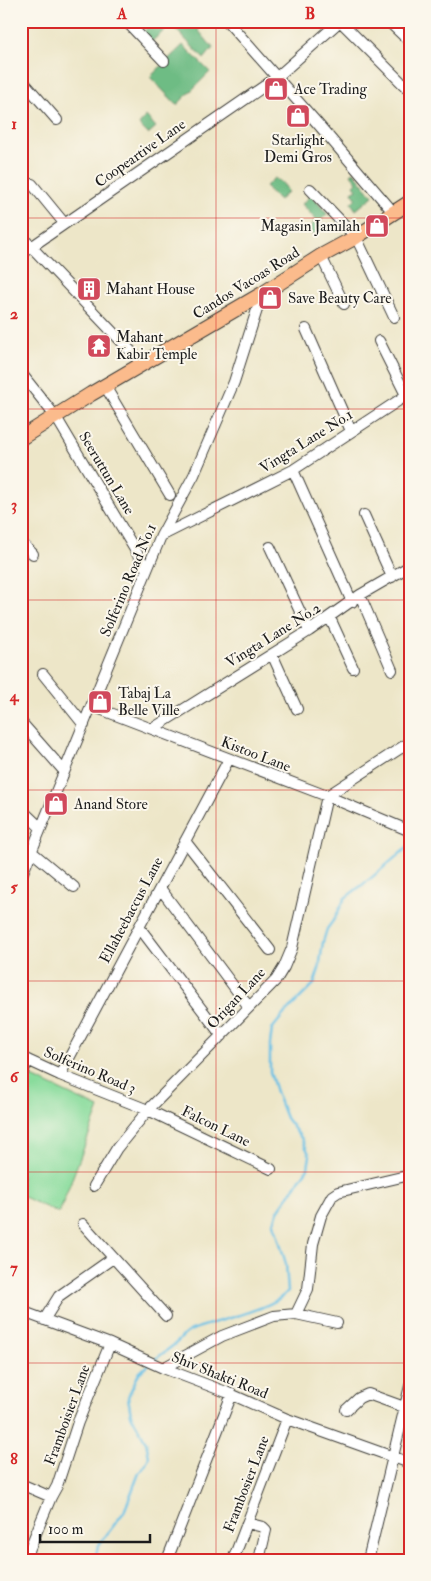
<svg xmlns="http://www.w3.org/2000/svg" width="431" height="1581" font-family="'IM FELL Double Pica',serif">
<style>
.green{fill:#89dc9c;stroke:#527c5c}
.forest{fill:#6ebc84;stroke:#456c50}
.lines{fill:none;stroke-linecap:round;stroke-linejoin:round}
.stream{stroke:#68c0e5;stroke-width:2.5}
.minor-casing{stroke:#3b3a36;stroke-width:12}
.major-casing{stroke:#3b3a36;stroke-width:16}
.minor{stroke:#fff;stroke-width:10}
.major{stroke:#fbbb8c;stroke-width:14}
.grid{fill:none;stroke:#d62828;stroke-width:1;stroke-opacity:0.55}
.labels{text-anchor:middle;stroke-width:4;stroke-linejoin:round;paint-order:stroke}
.poi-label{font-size:15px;fill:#1c1c1c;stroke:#fbf7ec;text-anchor:start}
.street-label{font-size:15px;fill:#1c1c1c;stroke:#fbf7ec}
.neatline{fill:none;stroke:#d62828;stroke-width:2}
.grid-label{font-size:16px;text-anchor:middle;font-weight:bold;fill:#d62828}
</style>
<rect width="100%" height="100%" fill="#fbf7ec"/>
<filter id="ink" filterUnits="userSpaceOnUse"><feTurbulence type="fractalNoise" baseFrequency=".02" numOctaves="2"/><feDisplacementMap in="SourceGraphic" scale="10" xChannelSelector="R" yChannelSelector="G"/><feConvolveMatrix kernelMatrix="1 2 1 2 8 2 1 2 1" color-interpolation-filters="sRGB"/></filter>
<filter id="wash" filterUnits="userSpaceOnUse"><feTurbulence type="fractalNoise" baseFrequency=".0096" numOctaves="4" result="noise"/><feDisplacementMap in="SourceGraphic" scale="20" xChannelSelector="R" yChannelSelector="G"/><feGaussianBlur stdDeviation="1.12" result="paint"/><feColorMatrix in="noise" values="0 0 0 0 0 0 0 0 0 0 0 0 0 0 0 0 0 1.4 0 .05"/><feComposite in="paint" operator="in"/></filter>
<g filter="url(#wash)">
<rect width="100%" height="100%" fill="#ede6c8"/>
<!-- green -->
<path class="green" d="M 28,1075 L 99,1108 L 59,1213 L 21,1196 L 21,1094 Z"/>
<!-- forest -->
<path class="forest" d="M 153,21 L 158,21 L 166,29 L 151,42 L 142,34 Z
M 168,21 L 204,21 L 198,30 L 213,48 L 204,59 Z
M 183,45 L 210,72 L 177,105 L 150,77 Z
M 146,116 L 156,127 L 148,134 L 139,125 Z
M 354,172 L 373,196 L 356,210 L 351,203 L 356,198 L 352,192 L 357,189 L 354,185 L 357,182 L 351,174 Z
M 274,178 C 279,181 284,182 288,192 L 279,200 L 265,187 Z
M 311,195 L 327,214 L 321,220 L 322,221 L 319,224 L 321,228 L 313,235 L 308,230 L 316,220 L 302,204 Z"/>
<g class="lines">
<!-- stream -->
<path class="stream" d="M 153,1361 C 160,1355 168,1350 175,1344 C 181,1339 184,1333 192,1330 C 216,1320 273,1310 288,1291 L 286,1264 L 274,1223 L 278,1211 L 308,1168 L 310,1156 L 302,1139 L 286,1118 L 276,1092 L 270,1072 L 270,1044 L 272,1029 L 284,1014 L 314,984 L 319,969 L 323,942 L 327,929 L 335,918 L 345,898 L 370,879 L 410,845
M 95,1560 L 98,1546 L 124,1512 L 139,1473 L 145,1466 L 149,1457 L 146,1442 L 131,1415 L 128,1397 L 139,1373 L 149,1364"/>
</g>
</g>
<g filter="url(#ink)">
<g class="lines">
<defs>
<path id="minor" d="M 126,21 L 164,61
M 227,21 L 318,124 L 394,213
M 340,21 L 410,91
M 388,21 L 410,42
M 21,79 L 57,120
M 32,184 L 64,223
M 310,189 L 356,237 L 394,317
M 21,236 L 143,364
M 21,254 L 276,78 L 340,21
M 321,256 L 344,304
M 306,329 L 351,431
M 379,341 L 406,395
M 21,373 L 56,417 L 147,570
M 105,386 L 170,495
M 293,470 L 352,602
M 364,515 L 392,577
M 161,536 L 293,470 L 410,393
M 21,542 L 33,554
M 270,547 L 309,631
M 360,595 L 392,670
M 330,618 L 353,668
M 272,654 L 297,709
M 43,674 L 84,725
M 92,706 L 327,796 L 410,831
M 21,722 L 64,771
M 152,729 L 309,631 L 360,595 L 410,566
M 327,796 L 410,742
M 21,809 L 41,828
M 185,841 L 270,950
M 32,852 L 74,887
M 21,877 L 161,536 L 194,475 L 234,382 L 262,294
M 160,888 L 249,1007
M 139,927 L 222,1036
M 21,1057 L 60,1075 L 148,1110 L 271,1169
M 60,1075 L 229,759
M 21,1077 L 28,1060
M 94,1186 L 117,1148 L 148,1110 L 276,980 L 284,967 L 292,948 L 327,796
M 83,1224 L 166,1316
M 21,1311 L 110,1344 L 163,1368 L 226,1392 L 287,1419 L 410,1463
M 296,1314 L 308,1289 L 313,1244 L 321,1216 L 332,1196 L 338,1192 L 410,1175
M 44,1320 L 59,1296 L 113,1258
M 163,1368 L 222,1336 L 274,1316 L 296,1314 L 337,1323
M 346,1410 L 359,1398 L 368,1394 L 404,1407
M 21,1484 L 51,1497
M 247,1523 L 263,1527 L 266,1530 L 259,1560
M 25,1560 L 51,1497 L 57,1486 L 78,1422 L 110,1344
M 169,1560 L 169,1555 L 232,1394
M 233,1560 L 287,1419
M 368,1560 L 410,1386"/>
<path id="major" d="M 21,438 L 91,394 L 262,294 L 321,256 L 356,237 L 410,202"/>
</defs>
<!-- minor casing -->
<use href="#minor" class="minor-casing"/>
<!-- major casing -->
<use href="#major" class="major-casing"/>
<!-- minor -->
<use href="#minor" class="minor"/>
<!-- major -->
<use href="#major" class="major"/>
</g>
</g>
<!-- grid -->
<path class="grid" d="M 216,21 L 216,1560M 21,218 L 410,218M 21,409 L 410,409M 21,600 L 410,600M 21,790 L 410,790M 21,981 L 410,981M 21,1172 L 410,1172M 21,1363 L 410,1363"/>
<!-- icons -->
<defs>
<symbol id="shop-square" viewBox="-11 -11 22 22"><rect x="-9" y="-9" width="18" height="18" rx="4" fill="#d1495b" stroke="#fbf7ec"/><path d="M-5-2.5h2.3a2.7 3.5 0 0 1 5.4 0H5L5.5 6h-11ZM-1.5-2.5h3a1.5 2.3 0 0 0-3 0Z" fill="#fff"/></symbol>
<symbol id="building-square" viewBox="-11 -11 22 22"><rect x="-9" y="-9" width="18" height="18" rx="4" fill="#d1495b" stroke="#fbf7ec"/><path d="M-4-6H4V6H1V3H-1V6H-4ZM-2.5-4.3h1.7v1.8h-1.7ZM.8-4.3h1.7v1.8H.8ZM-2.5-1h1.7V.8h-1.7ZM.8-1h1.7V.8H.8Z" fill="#fff"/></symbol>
<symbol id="temple-square" viewBox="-11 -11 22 22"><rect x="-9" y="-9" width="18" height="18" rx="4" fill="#d1495b" stroke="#fbf7ec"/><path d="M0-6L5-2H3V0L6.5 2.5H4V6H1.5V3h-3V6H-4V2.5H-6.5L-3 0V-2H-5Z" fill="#fff"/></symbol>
</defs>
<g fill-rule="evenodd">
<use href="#shop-square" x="262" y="75" width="28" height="28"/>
<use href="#shop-square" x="284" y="102" width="28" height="28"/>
<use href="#shop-square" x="363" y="212" width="28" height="28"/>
<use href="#building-square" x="75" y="275" width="28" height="28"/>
<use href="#shop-square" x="256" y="284" width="28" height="28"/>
<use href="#temple-square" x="85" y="332" width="28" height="28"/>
<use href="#shop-square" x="86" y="688" width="28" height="28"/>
<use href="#shop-square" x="42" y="790" width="28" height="28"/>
</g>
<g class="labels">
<!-- poi labels -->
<g class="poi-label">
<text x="294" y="94">Ace Trading</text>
<text x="298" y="145" text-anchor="middle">Starlight<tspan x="298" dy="17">Demi Gros</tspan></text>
<text x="360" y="231" text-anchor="end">Magasin Jamilah</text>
<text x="106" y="294">Mahant House</text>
<text x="288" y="303">Save Beauty Care</text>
<text x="116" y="342">Mahant<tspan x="116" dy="17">Kabir Temple</tspan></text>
<text x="118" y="698">Tabaj La<tspan x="118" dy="17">Belle Ville</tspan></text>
<text x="74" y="809">Anand Store</text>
</g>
<!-- street labels -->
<g class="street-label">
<text transform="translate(140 153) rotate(-35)" y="5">Coopeartive Lane</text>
<text transform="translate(246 283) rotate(-32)" y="5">Candos Vacoas Road</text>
<text transform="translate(306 441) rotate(-32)" y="5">Vingta Lane No.1</text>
<text transform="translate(107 473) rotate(59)" y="5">Seeruttun Lane</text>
<text transform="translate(128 580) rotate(-67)" y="5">Solferino Road No.1</text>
<text transform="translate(273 635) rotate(-32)" y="5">Vingta Lane No.2</text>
<text transform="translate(256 754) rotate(21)" y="5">Kistoo Lane</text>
<text transform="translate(131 910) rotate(-62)" y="5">Ellaheebaccus Lane</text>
<text transform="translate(236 998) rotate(-47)" y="5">Origan Lane</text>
<text transform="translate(90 1070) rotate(23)" y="5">Solferino Road 3</text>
<text transform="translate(216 1126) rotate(26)" y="5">Falcon Lane</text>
<text transform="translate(220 1375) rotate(22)" y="5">Shiv Shakti Road</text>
<text transform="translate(67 1415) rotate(-70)" y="5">Framboisier Lane</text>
<text transform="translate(246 1484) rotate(-69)" y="5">Frambosier Lane</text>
</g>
</g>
<!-- margin -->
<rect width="431" height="1581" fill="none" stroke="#fbf7ec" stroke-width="55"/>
<!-- scale -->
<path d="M40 1534v8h110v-8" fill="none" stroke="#1c1c1c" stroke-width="2.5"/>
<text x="48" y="1534" font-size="15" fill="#1c1c1c" stroke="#fbf7ec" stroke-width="4" paint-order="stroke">100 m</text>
<rect x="28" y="28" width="376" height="1526" class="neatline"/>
<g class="grid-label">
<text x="122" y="19">A</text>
<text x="310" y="19">B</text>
<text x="14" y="129">1</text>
<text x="14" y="319">2</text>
<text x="14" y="510">3</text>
<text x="14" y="701">4</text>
<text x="14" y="892">5</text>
<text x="14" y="1082">6</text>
<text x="14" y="1273">7</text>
<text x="14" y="1464">8</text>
</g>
</svg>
